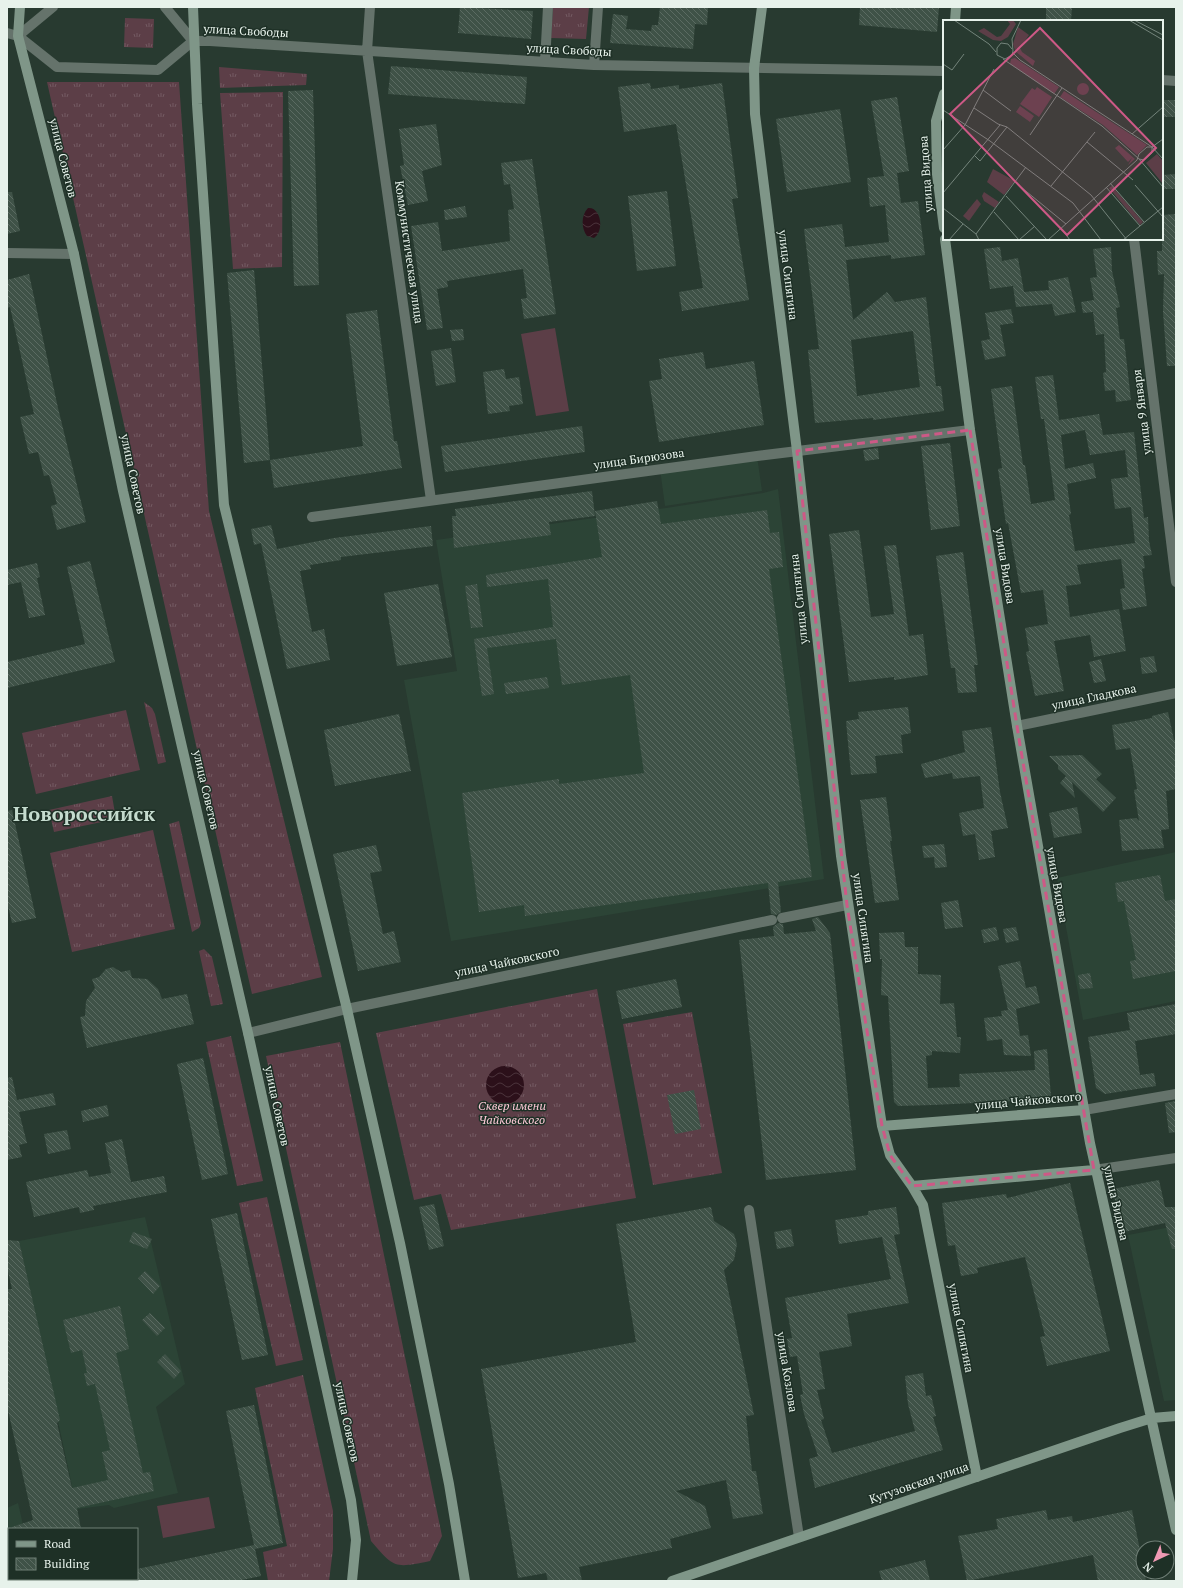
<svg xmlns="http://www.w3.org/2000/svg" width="1183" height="1588" font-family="'PT Serif',serif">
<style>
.built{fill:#2c4436}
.grass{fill:url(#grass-tufts)}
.garden{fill:#5c3e47}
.water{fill:url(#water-waves)}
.building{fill:url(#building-back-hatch);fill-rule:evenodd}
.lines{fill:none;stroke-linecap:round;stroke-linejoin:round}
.street{stroke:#65736b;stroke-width:10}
.secondary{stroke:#7f9688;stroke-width:10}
.marked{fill:none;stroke:#cd5986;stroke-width:3;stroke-dasharray:8 5;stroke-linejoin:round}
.labels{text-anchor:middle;stroke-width:3;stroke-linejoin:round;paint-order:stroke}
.street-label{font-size:12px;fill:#e7f2eb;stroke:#1e3026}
.park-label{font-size:12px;font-style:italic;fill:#fcc8d6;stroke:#1e3026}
.town-label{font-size:20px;font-weight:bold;fill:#c5dbce;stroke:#1e3026}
.inset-road{fill:none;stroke:#74847b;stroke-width:1}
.view{fill:#cd5986;fill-opacity:0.15;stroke:#cd5986;stroke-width:2}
.inset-edge{fill:none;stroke:#e7f2eb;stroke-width:2}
</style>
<defs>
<pattern id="grass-tufts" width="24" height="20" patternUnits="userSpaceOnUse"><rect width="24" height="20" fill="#5c3e47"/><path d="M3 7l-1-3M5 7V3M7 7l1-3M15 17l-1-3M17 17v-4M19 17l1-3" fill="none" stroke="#735a62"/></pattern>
<pattern id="water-waves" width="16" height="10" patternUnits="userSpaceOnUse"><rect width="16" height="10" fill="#2c101a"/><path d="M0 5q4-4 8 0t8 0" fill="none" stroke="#4b333b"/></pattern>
<pattern id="building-back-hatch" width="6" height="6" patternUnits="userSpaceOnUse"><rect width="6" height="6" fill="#3f5247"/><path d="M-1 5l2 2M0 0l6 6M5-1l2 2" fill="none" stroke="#5b6b62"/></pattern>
</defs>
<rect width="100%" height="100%" fill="#283a30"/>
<!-- built -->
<path class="built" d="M 757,456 L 762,491 L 665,506 L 660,469 Z
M 778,489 L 824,879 L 451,941 L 404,680 L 457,671 L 436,540 L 666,508 L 763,493 Z
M 1176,852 L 1176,1001 L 1083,1020 L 1057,878 Z
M 145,1217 L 185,1384 L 156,1407 L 178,1493 L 114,1508 L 109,1505 L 77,1509 L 19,1241 Z
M 1176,1226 L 1176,1400 L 1164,1401 L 1128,1235 Z
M 18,1503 L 24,1529 L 9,1529 L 9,1579 L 37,1579 L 37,1581 L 7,1581 L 7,1508 Z"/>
<!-- grass -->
<path class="grass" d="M 553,7 L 589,7 L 586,39 L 551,38 Z
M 125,18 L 154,19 L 153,48 L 124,47 Z
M 219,67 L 307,74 L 306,85 L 220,88 Z
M 47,82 L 179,82 L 209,511 L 322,977 L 252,994 Z
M 283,92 L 282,267 L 233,269 L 220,93 Z
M 144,702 L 152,708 L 155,714 L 166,762 L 158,764 Z
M 126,710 L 140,770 L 36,794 L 22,733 Z
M 112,796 L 116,819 L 54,832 L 49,810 Z
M 179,821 L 201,923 L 199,928 L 192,932 L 169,824 Z
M 153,830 L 175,929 L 72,952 L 50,853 Z
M 204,949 L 212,957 L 223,1004 L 211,1006 L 199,951 Z
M 597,989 L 636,1198 L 451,1230 L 441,1194 L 414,1200 L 376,1033 Z
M 692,1012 L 722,1173 L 653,1185 L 623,1024 Z
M 231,1036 L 263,1181 L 237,1186 L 206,1042 Z
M 340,1042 L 442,1536 L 430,1561 C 395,1568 395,1569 371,1541 L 266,1056 Z
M 267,1197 L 303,1360 L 276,1366 L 239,1203 Z
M 303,1375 L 333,1511 L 333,1549 L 329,1581 L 268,1581 L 263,1552 L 287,1546 L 255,1388 Z"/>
<!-- garden -->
<path class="garden" d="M 555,328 L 569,411 L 536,416 L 521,334 Z
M 209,1497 L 215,1528 L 163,1538 L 157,1506 Z"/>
<!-- water -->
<path class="water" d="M 588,208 C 602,207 604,232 594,238 L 587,236 C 581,228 581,215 588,208 Z
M486 1085a19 19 0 1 1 38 0a19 19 0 1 1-38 0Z"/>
<!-- building -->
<path class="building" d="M 460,7 L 533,11 L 531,39 L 458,33 Z
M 660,7 L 708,7 L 707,25 L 695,24 L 693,49 L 610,43 L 613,14 L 628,16 L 626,29 L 651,31 L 652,25 L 658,25 Z
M 860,7 L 939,7 L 937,32 L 859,25 Z
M 1046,7 L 1072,7 L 1071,21 L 1046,21 Z
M 391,66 L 527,77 L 525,104 L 388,94 Z
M 650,83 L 651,89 L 679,85 L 679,89 L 722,83 L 738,198 L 732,199 L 749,300 L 682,311 L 679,292 L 703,288 L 676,124 L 624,132 L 618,87 Z
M 313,90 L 319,285 L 294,286 L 288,91 Z
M 897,97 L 909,171 L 897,173 L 901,203 L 918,201 L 925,255 L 891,259 L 891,255 L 846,260 L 853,320 L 887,292 L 895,302 L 926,297 L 936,386 L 941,386 L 944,411 L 873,420 L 873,418 L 815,423 L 808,350 L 819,349 L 804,229 L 842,224 L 845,247 L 889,242 L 885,205 L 870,207 L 867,178 L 884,176 L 871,101 ZM 913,331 L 920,387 L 857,396 L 851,340 Z
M 1162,100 L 1176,100 L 1176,117 L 1162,117 Z
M 840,109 L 851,182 L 787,192 L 776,119 Z
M 436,124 L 442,165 L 422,171 L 428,201 L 408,205 L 400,166 L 404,165 L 399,129 Z
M 532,159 L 556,314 L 524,319 L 521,299 L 527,298 L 523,269 L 447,281 L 448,287 L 437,289 L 443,328 L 427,330 L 411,226 L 438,222 L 442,251 L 510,241 L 508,210 L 514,209 L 510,184 L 504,185 L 501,163 Z
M 1176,174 L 1176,189 L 1162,189 L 1162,175 Z
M 667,191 L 676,266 L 637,271 L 628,196 Z
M 7,192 L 12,192 L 20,231 L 7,234 Z
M 465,206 L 467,217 L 445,220 L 444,210 Z
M 1176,214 L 1176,366 L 1167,366 L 1163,312 L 1164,274 L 1158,275 L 1157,251 L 1162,251 L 1162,215 Z
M 1000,247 L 1002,261 L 1018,258 L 1024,292 L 1049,290 L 1048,281 L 1068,277 L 1076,312 L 1055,316 L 1052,304 L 1016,307 L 1013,286 L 990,289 L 984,249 Z
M 1111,247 L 1112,271 L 1120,307 L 1116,308 L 1120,339 L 1124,339 L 1131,400 L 1116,402 L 1115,390 L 1105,391 L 1103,373 L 1106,372 L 1104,334 L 1096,335 L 1093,312 L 1083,313 L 1081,302 L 1094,300 L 1090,278 L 1097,277 L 1093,249 Z
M 254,270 L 270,460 L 244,463 L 227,273 Z
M 29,274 L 58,408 L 86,522 L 57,530 L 51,506 L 57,504 L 49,475 L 44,476 L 38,452 L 29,454 L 20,417 L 34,414 L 10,307 L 7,308 L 7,280 Z
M 1011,309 L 1014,323 L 1000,325 L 1006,356 L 985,360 L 981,341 L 990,339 L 985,313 Z
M 377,310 L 394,441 L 397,441 L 402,468 L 274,488 L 270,460 L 363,446 L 346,314 Z
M 463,329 L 464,340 L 452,341 L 450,330 Z
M 451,348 L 456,382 L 436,386 L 431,351 Z
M 703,352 L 706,369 L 754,361 L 764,425 L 659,442 L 649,381 L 662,379 L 659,359 Z
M 504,369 L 506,379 L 519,377 L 523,404 L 509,406 L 510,411 L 488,414 L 483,372 Z
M 1053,375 L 1059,420 L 1099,414 L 1103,435 L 1134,432 L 1144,518 L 1148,517 L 1149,541 L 1152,555 L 1143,556 L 1145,568 L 1142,569 L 1147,606 L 1123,610 L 1120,589 L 1125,588 L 1121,559 L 1077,565 L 1081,584 L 1066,586 L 1070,617 L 1119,609 L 1126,651 L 1094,657 L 1090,635 L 1054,641 L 1064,691 L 1035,696 L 1026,652 L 1029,651 L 1025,628 L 1048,624 L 1043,590 L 1021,593 L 1008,523 L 1006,524 L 998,469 L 1002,468 L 991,389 L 1012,386 L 1023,465 L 1025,465 L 1031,504 L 1055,500 L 1044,419 L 1041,419 L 1035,377 ZM 1085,430 L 1090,455 L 1125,450 L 1128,477 L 1111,479 L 1115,509 L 1131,507 L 1135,543 L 1075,551 L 1069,515 L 1071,514 L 1067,484 L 1096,478 L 1093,463 L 1065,469 L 1061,435 Z
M 582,426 L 585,452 L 445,472 L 441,446 Z
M 950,443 L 960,526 L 931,530 L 921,446 Z
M 878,448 L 879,459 L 865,461 L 863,450 Z
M 592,491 L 595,516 L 549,522 L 551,535 L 454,548 L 452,516 L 456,516 L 455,509 Z
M 657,501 L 661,524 L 767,510 L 770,533 L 779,532 L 783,567 L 769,569 L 812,877 L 778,882 L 781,912 L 776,915 L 771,914 L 768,883 L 525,916 L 524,905 L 479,912 L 462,793 L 559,779 L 559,784 L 644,773 L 630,675 L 562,685 L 556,639 L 487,648 L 494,694 L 482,696 L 474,639 L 553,627 L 548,579 L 487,587 L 486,575 L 602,557 L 595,511 Z
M 271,525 L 277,549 L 334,538 L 431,526 L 433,546 L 341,557 L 341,560 L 310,565 L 311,569 L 300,571 L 312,632 L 324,629 L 330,660 L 287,669 L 261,543 L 254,545 L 251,529 Z
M 859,530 L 871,617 L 894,614 L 884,546 L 896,545 L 909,636 L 923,634 L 928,675 L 894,680 L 894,677 L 849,682 L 829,534 Z
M 963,552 L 978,665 L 974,665 L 977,692 L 958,693 L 955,668 L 951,668 L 936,556 Z
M 90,561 L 115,662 L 7,688 L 7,662 L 85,644 L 67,567 Z
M 37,563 L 40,577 L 37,578 L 45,615 L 29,618 L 21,582 L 7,585 L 7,570 Z
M 438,584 L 452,657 L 397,666 L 384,593 Z
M 477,584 L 483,627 L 471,628 L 465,586 Z
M 1154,656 L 1157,672 L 1142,674 L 1140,658 Z
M 1101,659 L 1106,681 L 1094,683 L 1089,662 Z
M 547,677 L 549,688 L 506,694 L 504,683 Z
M 908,707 L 911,733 L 901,735 L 903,753 L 875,756 L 877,773 L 851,775 L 846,721 L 859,719 L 858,712 Z
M 1168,712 L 1174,740 L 1176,740 L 1176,789 L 1166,791 L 1169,829 L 1161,830 L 1164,848 L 1122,851 L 1119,820 L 1136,818 L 1139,821 L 1134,790 L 1137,789 L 1130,748 L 1116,750 L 1112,725 L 1152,718 L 1152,716 Z
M 399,714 L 411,771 L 335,786 L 324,730 Z
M 991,727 L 1000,792 L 1008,828 L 991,831 L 995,857 L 979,860 L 975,834 L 963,836 L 959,813 L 984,808 L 980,776 L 953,779 L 952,773 L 925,778 L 921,764 L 965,752 L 962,731 Z
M 1082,755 L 1102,774 L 1096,779 L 1116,798 L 1103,812 L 1072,782 L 1075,798 L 1060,783 L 1066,776 L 1058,769 L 1058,765 L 1049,756 Z
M 886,797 L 892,841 L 890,841 L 899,900 L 875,903 L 860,800 Z
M 1077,807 L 1082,833 L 1054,838 L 1049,813 Z
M 12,810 L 36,918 L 12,923 L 7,902 L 7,811 Z
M 944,844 L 947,867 L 935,868 L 934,857 L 924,858 L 922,846 Z
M 376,845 L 382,871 L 370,873 L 383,934 L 394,931 L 401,962 L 358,971 L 333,854 Z
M 1160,875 L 1165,901 L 1176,899 L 1176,971 L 1133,979 L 1130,961 L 1136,960 L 1124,901 L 1118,902 L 1115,883 Z
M 958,900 L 963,927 L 945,929 L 941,903 Z
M 818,917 L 830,933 L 856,1170 L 766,1180 L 739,940 L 774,936 L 773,927 L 778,923 L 783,924 L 784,934 L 816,931 L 812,919 Z
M 996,927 L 999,940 L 984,943 L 981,930 Z
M 1016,927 L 1019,940 L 1006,943 L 1003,929 Z
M 904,932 L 905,947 L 918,947 L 918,974 L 941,975 L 940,1004 L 954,1003 L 957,1037 L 961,1037 L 960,1053 L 932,1051 L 932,1055 L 926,1056 L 928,1088 L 960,1087 L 959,1074 L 1035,1070 L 1034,1051 L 1047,1049 L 1051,1096 L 1015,1099 L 1015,1101 L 933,1105 L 898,1106 L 894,1102 L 888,996 L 881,995 L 882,959 L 880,959 L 879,933 Z
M 1020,961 L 1026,988 L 1036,986 L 1040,1003 L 1016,1009 L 1020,1036 L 1028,1035 L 1031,1056 L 1004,1055 L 1002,1039 L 987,1041 L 984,1018 L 1002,1016 L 1001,1011 L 1008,1010 L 998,966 Z
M 113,967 L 121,972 L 130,970 L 132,978 L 147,979 L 158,989 L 162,999 L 187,994 L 194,1024 L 87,1048 L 80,1017 L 85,1016 L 86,1001 L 95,988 L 92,979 L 99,977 L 106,969 Z
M 1090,973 L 1093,988 L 1080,989 L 1078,975 Z
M 676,979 L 682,1007 L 622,1019 L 616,991 Z
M 1176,1004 L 1176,1034 L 1135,1041 L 1140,1075 L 1154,1073 L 1156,1086 L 1105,1094 L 1096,1088 L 1088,1037 L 1130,1030 L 1127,1013 Z
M 203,1058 L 228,1174 L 202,1180 L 177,1064 Z
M 12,1077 L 17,1100 L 53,1093 L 56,1105 L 19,1112 L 27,1143 L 19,1145 L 22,1157 L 7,1160 L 7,1078 Z
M 694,1090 L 701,1129 L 675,1134 L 667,1095 Z
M 1176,1101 L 1176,1132 L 1169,1133 L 1165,1103 Z
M 107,1105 L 109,1116 L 83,1122 L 81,1111 Z
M 67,1130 L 71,1149 L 48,1154 L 44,1134 Z
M 122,1139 L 131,1182 L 164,1176 L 167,1192 L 93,1206 L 94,1210 L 80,1213 L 79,1207 L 34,1217 L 26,1182 L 87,1170 L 89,1177 L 111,1173 L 105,1143 Z
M 1159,1180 L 1165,1207 L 1176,1207 L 1176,1249 L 1172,1249 L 1165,1223 L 1119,1233 L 1112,1207 L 1116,1206 L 1113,1189 Z
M 1070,1183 L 1110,1351 L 1047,1366 L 1040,1337 L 1045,1336 L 1025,1257 L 977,1268 L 978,1273 L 961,1276 L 955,1245 L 948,1246 L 942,1203 L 1006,1194 L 1007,1198 Z
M 434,1204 L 444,1246 L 429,1250 L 419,1207 Z
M 711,1207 L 714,1221 L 734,1234 L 737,1244 L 734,1260 L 724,1270 L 754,1415 L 746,1416 L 752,1471 L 756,1471 L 763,1514 L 733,1519 L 726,1480 L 676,1491 L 705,1506 L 711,1528 L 670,1539 L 672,1548 L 579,1567 L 582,1581 L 548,1581 L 546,1573 L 518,1578 L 481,1369 L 636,1342 L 616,1224 Z
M 896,1207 L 900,1234 L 894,1235 L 909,1303 L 847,1314 L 852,1346 L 819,1352 L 825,1389 L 817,1390 L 824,1419 L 821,1420 L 832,1453 L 915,1431 L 908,1404 L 905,1376 L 923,1373 L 926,1396 L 931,1395 L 936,1416 L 933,1417 L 943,1450 L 815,1488 L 809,1459 L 818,1456 L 804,1414 L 800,1395 L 803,1394 L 797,1356 L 790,1357 L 787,1339 L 792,1338 L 785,1298 L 891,1279 L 882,1237 L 839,1244 L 835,1220 L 868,1215 L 868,1211 Z
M 237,1213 L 268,1355 L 242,1360 L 211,1219 Z
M 791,1229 L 794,1246 L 777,1249 L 774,1232 Z
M 133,1232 L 152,1239 L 147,1249 L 129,1242 Z
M 7,1240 L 19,1241 L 60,1420 L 57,1423 L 72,1488 L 108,1480 L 102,1452 L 110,1450 L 95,1384 L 87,1386 L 84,1373 L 87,1373 L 82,1350 L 71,1353 L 63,1320 L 120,1306 L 129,1349 L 116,1353 L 143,1473 L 150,1472 L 154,1491 L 77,1508 L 81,1529 L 12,1529 L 12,1527 L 33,1520 L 7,1406 L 7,1289 L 12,1289 L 7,1267 Z
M 145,1271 L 160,1286 L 153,1294 L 138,1278 Z
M 150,1313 L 165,1328 L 157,1336 L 142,1320 Z
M 165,1354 L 181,1371 L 174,1379 L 157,1362 Z
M 254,1405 L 283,1543 L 255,1549 L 261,1576 L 237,1581 L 137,1581 L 137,1569 L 254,1545 L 226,1411 Z
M 1046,1510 L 1048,1520 L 1072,1516 L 1073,1522 L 1132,1510 L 1146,1581 L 1098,1581 L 1093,1555 L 967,1581 L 958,1536 L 998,1529 L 996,1519 Z
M 925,1560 L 930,1581 L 882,1581 L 879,1571 Z"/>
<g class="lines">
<!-- street -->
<path class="street" d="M 165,7 L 193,41
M 370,7 L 367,51 L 431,500
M 7,33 L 18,36 L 57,67 L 158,70 L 193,41 L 210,41 L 594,65 L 944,71
M 18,36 L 53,7
M 545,62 L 548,7
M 594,65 L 598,7
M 1162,80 L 1176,81
M 1134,239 L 1176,582
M 7,253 L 74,254
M 312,517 L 757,456 L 970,430
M 1017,726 L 1176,693
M 782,918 L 847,905
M 248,1033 L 347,1009 L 772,920
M 1084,1110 L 1176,1094
M 1094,1170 L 1176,1158
M 749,1210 L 799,1537"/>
<!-- secondary -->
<path class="secondary" d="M 20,7 L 18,36 L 74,254 L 123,491 L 248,1033 L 351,1500 L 356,1540 L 352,1581
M 193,7 L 197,104 L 224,505 L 347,1009 L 400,1243 L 449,1484 L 465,1581
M 762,7 L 754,68 L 755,114 L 797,451 L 841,856 L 882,1126 L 890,1155 L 912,1186 L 923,1205 L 977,1477
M 955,21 L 956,7
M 944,94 L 936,121 L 937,174 L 944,228
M 945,239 L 970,430 L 1017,726 L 1090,1143 L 1176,1530
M 882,1126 L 1084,1110
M 912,1186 L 1094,1170
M 672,1581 L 1120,1428 L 1152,1418 L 1176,1416"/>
</g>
<!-- marked area -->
<path class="marked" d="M 970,430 L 1020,745 L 1094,1170 L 912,1186 L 890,1155 L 882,1126 L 847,905 L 797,451 Z"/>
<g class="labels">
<!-- street labels -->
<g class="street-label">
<text transform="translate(246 31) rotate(3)" y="4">улица Свободы</text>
<text transform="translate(569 50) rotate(3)" y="4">улица Свободы</text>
<text transform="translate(63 158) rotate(76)" y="4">улица Советов</text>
<text transform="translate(926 174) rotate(-94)" y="4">улица Видова</text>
<text transform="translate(409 252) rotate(82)" y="4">Коммунистическая улица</text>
<text transform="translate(788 275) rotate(83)" y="4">улица Сипягина</text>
<text transform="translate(1142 412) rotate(-97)" y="4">улица 9 Января</text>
<text transform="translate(639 459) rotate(-8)" y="4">улица Бирюзова</text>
<text transform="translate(133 474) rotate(78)" y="4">улица Советов</text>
<text transform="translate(1005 566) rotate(81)" y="4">улица Видова</text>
<text transform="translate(799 599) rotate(-96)" y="4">улица Сипягина</text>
<text transform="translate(1094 697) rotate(-12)" y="4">улица Гладкова</text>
<text transform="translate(206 790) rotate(77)" y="4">улица Советов</text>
<text transform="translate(1057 885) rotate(80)" y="4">улица Видова</text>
<text transform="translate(863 918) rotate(82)" y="4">улица Сипягина</text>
<text transform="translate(507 962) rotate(-12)" y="4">улица Чайковского</text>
<text transform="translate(1028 1101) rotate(-5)" y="4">улица Чайковского</text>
<text transform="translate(277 1106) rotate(78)" y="4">улица Советов</text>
<text transform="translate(1116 1203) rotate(77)" y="4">улица Видова</text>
<text transform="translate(961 1328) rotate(79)" y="4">улица Сипягина</text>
<text transform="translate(787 1372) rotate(81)" y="4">улица Козлова</text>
<text transform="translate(347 1422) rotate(78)" y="4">улица Советов</text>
<text transform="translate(919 1483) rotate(-19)" y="4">Кутузовская улица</text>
</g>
<!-- park labels -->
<g class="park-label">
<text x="512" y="1110">Сквер имени<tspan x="512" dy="14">Чайковского</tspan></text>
</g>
<!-- town labels -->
<g class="town-label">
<text x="84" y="821">Новороссийск</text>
</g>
</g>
<!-- overview -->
<g transform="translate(943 20)">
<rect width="220" height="220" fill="#283a30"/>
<path d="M 64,0 L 70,0 L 73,4 L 65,17 L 58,21 L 50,20 L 35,11 L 41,8 L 54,17 L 58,16 L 67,4 ZM 75,7 L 86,15 L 77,28 L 79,32 L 92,41 L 90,46 L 72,31 L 70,24 ZM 72,38 L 116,67 L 111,74 L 67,44 L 68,39 ZM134 69a6 6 0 1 1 12 0a6 6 0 1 1-12 0ZM 94,67 L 109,77 L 96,97 L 77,84 L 89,68 L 92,70 ZM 121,71 L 204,125 L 194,135 L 160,105 L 117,77 ZM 77,86 L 91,96 L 87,102 L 73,92 ZM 176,125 L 192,139 L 185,145 L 189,138 L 185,142 L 172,128 ZM 214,134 L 220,141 L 220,164 L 203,143 ZM 50,149 L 72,161 L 61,175 L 44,162 ZM 169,166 L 200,202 L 197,205 L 166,168 ZM 41,172 L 56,182 L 52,188 L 41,181 L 39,176 Z" fill="#5c3e47"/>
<path d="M 34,179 L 38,184 L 26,201 L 20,196 Z" fill="#5c3e47"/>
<path class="inset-road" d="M 11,0 L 46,24 L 53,32M 186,0 L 220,20M 191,0 L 220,15M 69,29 L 65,24 L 58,23 L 54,28 L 54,35 L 62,39 L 69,35 L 70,31 L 69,19 L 78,0M 70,33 L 77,40 L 209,127 L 220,139M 60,39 L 159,106 L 196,139 L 220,167M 0,44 L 9,50 L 21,34M 40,70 L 68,91M 31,88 L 55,104 L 64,107 L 148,175 L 184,220M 0,90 L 47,121 L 130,183 L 158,220M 189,114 L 220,87M 87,115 L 119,68M 144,122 L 190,160M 0,130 L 22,105 L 51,49M 32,136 L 37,141 L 64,107M 196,139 L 201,140 L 209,133 L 209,127M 73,163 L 123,204M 167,163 L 201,202M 192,165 L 220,197M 108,166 L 152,112M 163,167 L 197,206M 0,173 L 57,105M 63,176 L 104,220M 0,188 L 33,214 L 36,220M 51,192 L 76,220M 118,208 L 127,220M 33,214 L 83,147M 6,220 L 20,204M 76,220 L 92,206M 105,220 L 194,140 L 196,134 L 204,127 L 209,127 L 220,119M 180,220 L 220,187"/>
<path class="view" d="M 97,8 L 213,128 L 124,215 L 7,94 Z"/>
<rect width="220" height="220" class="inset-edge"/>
</g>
<!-- border -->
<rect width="1183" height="1588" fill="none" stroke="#e7f2eb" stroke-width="16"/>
<!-- legend -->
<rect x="8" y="1528" width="130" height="52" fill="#1e3026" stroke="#6e7e75"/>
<rect x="16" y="1541" width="20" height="6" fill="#7f9688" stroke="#6e7e75"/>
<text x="44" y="1548" font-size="12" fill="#e7f2eb">Road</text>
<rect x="16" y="1558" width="20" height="12" fill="url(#building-back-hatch)" stroke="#6e7e75"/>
<text x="44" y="1568" font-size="12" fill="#e7f2eb">Building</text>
<!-- north arrow -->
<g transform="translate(1155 1560) rotate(224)"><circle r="19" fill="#1e3026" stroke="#6e7e75"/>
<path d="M0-3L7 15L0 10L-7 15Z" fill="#f09ab4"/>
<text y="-6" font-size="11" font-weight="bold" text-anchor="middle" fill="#e7f2eb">N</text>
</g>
</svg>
